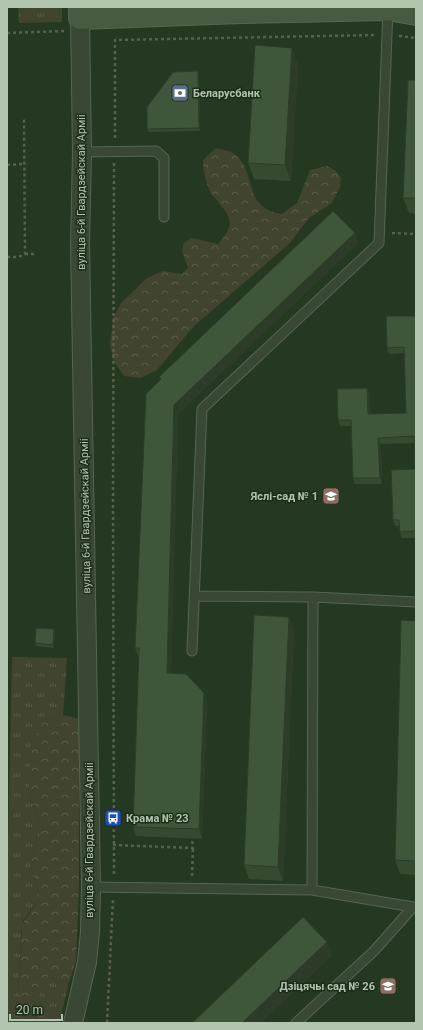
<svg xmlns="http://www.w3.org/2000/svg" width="423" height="1030" font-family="Roboto,sans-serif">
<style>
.grass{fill:url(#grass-tufts)}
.forest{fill:url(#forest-crowns)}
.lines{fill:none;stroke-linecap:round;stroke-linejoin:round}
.lane-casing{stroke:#556652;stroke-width:11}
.street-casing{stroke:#556652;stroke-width:20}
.secondary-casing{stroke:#556652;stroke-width:24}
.path{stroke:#59614b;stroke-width:2.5;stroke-dasharray:3 3;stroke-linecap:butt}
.lane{stroke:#384834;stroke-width:9}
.street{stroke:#384834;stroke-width:18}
.secondary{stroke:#465b42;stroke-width:22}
.wall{fill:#364a32}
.shaded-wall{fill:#2c3c29}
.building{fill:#3f563a;stroke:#2c3c29}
.labels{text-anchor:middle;stroke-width:3;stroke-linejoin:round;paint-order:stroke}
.poi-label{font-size:11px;font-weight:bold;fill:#b2c5af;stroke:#1d2d1a;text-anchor:start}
.street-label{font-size:11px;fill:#b2c5af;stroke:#1d2d1a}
</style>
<defs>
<pattern id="grass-tufts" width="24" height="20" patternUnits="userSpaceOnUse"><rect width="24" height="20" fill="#41442e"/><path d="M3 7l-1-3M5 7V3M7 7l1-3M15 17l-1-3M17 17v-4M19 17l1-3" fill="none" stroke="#5a5e4a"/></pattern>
<pattern id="forest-crowns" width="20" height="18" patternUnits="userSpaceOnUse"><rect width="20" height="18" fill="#41442e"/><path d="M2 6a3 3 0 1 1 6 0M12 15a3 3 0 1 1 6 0" fill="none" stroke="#5a5e4a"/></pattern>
</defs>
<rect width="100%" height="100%" fill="#253821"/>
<!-- grass -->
<path class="grass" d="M 18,7 L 62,7 L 62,22 L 19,23 Z
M 12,657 L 67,658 L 63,715 L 45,720 L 29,794 L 43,828 L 30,864 L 40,898 L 22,922 L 18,993 L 43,976 L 69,983 L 59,1023 L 7,1023 L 7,886 Z"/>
<!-- forest -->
<path class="forest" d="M 216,148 C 221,150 230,150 234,154 C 259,172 240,207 282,214 L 297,203 L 310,170 L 327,166 L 335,170 L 341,178 L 340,187 L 332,203 L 309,218 L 290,243 L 193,327 L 157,370 L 141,378 L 124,376 L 114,362 L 110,345 L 113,319 L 121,303 L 147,278 L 163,271 L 182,274 L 188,268 L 182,251 L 184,243 L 192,238 L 218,244 C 233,226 234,221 219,203 C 217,200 213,196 211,193 C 206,183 203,171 203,160 Z
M 63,715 L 79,719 L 79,888 L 76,961 L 69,983 L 43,976 L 38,1000 L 25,1002 L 18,993 L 22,924 L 40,898 L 30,864 L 43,828 L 29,794 L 30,747 L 45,720 Z"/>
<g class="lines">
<defs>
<path id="lane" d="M 82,152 L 156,151 L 164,158 L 164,217
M 195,596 L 313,597 L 416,602
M 192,651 L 202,409 L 379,243 L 388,9
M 91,887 L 312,890 L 413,907 L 374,951 L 296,1023
M 312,890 L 313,597"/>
<path id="street" d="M 73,1023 L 87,962 L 90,932 L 91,887 L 80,244 L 82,152 L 80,18"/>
<path id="secondary" d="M 80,7 L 80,18 L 241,12 L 388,9 L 416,14"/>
</defs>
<!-- lane casing -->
<use href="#lane" class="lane-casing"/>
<!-- street casing -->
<use href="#street" class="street-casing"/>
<!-- secondary casing -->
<use href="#secondary" class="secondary-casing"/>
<!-- path -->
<path class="path" d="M 7,33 L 64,31
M 399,36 L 416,38
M 115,138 L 115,40 L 374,35
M 7,165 L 24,164
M 392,233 L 416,234
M 25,254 L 36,254
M 7,257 L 18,257 L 25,254 L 24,119
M 113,845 L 193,848 L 192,839
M 114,874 L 113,500 L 114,163
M 192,876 L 193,848
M 107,1023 L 113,899"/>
<!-- lane -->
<use href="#lane" class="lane"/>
<!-- street -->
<use href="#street" class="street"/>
<!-- secondary -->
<use href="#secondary" class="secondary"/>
</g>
<!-- wall -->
<path class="wall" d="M 298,63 L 291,181 L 254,179 L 248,163 Z
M 199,74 L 200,131 L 149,132 L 147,129 Z
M 416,80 L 416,214 L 409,213 L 403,198 Z
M 355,233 L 358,243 L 178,414 L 171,673 L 207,703 L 202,839 L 136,836 L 133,827 L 139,658 L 135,648 L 160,380 L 159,377 Z
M 416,316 L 416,466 L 415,464 L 415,443 L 381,444 L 382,484 L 355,484 L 353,478 L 351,426 L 340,426 L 338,420 L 367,388 L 369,394 L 370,414 L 406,413 L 404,353 L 389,354 L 387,348 Z
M 416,469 L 416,538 L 402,538 L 400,532 L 399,526 L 395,526 L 393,520 Z
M 289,617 L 294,631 L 283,881 L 249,879 L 244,865 Z
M 416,621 L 416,875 L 400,874 L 395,860 Z
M 54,629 L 55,632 L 54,648 L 36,646 L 35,643 Z"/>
<!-- shaded-wall -->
<path class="shaded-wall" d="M 292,48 L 298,63 L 291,181 L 285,165 Z
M 198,71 L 199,74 L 200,131 L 199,128 Z
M 355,233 L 358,243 L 178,414 L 171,683 L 167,673 L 174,405 Z
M 367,388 L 369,394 L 370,420 L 368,414 Z
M 378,438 L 381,444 L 382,484 L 380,478 Z
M 289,617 L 294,631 L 283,881 L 278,867 Z
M 54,629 L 55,632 L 54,648 L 53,645 Z
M 204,693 L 207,703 L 202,839 L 199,829 Z
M 327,942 L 332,956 L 261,1023 L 242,1023 Z"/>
<!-- building -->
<path class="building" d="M 255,45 L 292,48 L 285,165 L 248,163 Z
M 198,71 L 199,128 L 147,129 L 147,107 L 173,72 Z
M 408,80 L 416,80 L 416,198 L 403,198 Z
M 333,211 L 355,233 L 174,405 L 167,673 L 186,674 L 204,693 L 199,829 L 133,827 L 139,648 L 135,648 L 146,394 L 161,379 L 159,377 Z
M 386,316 L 416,316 L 416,464 L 415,464 L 414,436 L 378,438 L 380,478 L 353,478 L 351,420 L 338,420 L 337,389 L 367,388 L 368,414 L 406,413 L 404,347 L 387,348 Z
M 416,469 L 416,531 L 400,532 L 399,520 L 393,520 L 391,470 Z
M 254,615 L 289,617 L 278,867 L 244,865 Z
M 401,620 L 416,621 L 416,861 L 395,860 Z
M 36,628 L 54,629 L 53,645 L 35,643 Z
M 303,917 L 327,942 L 242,1023 L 192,1023 Z"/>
<!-- icons -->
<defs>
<symbol id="bank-square" viewBox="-11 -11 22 22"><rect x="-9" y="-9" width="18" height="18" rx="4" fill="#5c6f8a" stroke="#1d2d1a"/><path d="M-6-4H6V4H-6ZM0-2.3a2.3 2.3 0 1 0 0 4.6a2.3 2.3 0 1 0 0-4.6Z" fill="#fff"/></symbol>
<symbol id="school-square" viewBox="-11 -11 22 22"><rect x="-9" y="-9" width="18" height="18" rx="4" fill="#8d6e63" stroke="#1d2d1a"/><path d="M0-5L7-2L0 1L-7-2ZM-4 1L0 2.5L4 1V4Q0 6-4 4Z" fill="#fff"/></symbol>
<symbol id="bus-square" viewBox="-11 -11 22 22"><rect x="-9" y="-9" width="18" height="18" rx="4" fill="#1a4fb4" stroke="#1d2d1a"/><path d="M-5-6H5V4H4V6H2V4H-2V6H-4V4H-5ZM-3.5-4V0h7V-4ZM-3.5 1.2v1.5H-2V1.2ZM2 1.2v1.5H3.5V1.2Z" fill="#fff"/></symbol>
</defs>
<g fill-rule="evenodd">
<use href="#bank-square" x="170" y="83" width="20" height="20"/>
<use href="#school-square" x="321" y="486" width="20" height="20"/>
<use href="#bus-square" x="103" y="808" width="20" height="20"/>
<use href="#school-square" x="378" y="976" width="20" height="20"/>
</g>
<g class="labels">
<!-- poi labels -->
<g class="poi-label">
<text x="193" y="97">Беларусбанк</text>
<text x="318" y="500" text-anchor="end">Яслі-сад № 1</text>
<text x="126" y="822">Крама № 23</text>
<text x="375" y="990" text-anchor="end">Дзіцячы сад № 26</text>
</g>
<!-- street labels -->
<g class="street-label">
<text transform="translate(81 192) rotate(-90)" y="4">вуліца 6-й Гвардзейскай Арміі</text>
<text transform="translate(85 516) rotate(-91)" y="4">вуліца 6-й Гвардзейскай Арміі</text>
<text transform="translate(89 840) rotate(-90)" y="4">вуліца 6-й Гвардзейскай Арміі</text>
</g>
</g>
<!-- border -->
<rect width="423" height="1030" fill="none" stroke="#b2c5af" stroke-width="16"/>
<!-- scale -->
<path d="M10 1014v6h52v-6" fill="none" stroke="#b2c5af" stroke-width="2"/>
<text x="16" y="1014" font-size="12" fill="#b2c5af" stroke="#1d2d1a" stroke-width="3" paint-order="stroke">20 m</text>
</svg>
